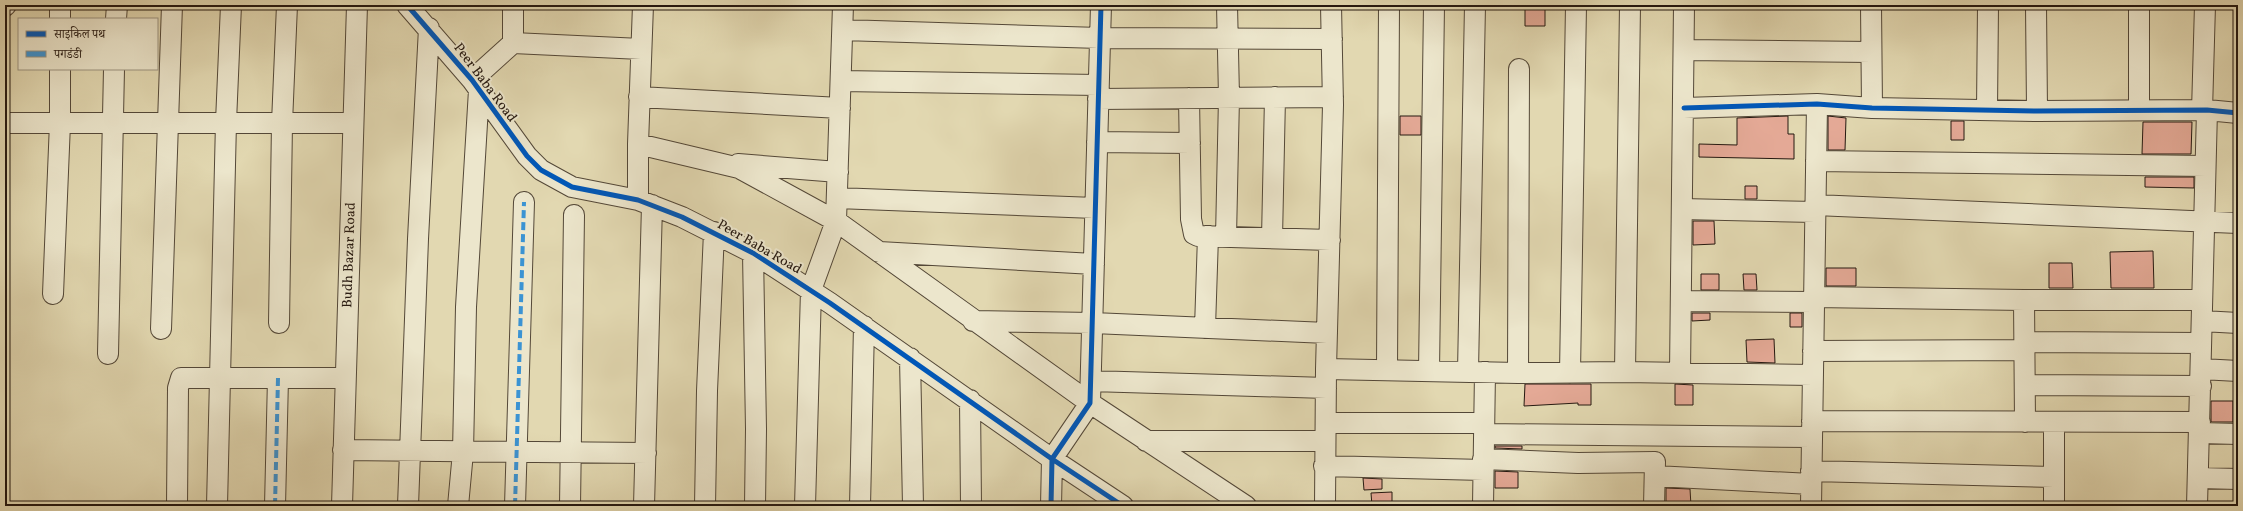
<svg xmlns="http://www.w3.org/2000/svg" width="2243" height="511" font-family="Vollkorn,'Noto Serif Devanagari',serif">
<style>
.building{fill:#e4a996;stroke:#251810}
.lines{fill:none;stroke-linecap:round;stroke-linejoin:round}
.minor-casing{stroke:#544838;stroke-width:22}
.minor{stroke:#ece6cc;stroke-width:20}
.quiet{stroke:#3b93d3;stroke-width:4;stroke-dasharray:8 4;stroke-linecap:butt}
.cycleway-casing{stroke:#ece6cc;stroke-width:8}
.cycleway{stroke:#0057b8;stroke-width:5}
.labels{text-anchor:middle;stroke-width:4;stroke-linejoin:round;paint-order:stroke}
.street-label{font-size:14px;fill:#251810;stroke:#ece6cc}
</style>
<rect width="100%" height="100%" fill="#e2d8b1"/>
<filter id="stains"><feTurbulence type="fractalNoise" baseFrequency=".005" numOctaves="4"/><feColorMatrix values="0 0 0 0 .2 0 0 0 0 .09 0 0 0 0 .02 0 0 0 .5 -.17"/></filter>
<radialGradient id="worn" r=".72"><stop offset=".6" stop-color="#630" stop-opacity="0"/><stop offset="1" stop-color="#630" stop-opacity=".3"/></radialGradient>
<!-- building -->
<path class="building" d="M 1525,5 L 1545,5 L 1545,26 L 1525,26 Z
M 1400,116 L 1421,116 L 1421,135 L 1400,135 Z
M 1788,116 L 1788,134 L 1794,134 L 1794,159 L 1699,157 L 1699,144 L 1737,145 L 1737,118 Z
M 1828,116 L 1846,118 L 1845,150 L 1828,150 Z
M 1951,121 L 1964,121 L 1964,140 L 1951,140 Z
M 2143,122 L 2192,122 L 2191,154 L 2142,154 Z
M 2145,177 L 2194,177 L 2194,188 L 2145,187 Z
M 1745,186 L 1757,186 L 1757,199 L 1745,199 Z
M 1693,221 L 1714,221 L 1715,244 L 1693,245 Z
M 2153,251 L 2154,288 L 2111,288 L 2110,252 Z
M 2049,263 L 2072,263 L 2073,288 L 2049,288 Z
M 1826,268 L 1856,268 L 1856,286 L 1826,286 Z
M 1701,274 L 1719,274 L 1719,290 L 1701,290 Z
M 1743,274 L 1756,274 L 1757,290 L 1744,290 Z
M 1692,313 L 1710,313 L 1710,320 L 1692,321 Z
M 1790,313 L 1802,313 L 1802,327 L 1790,327 Z
M 1774,339 L 1775,363 L 1747,362 L 1746,340 Z
M 1525,384 L 1591,384 L 1591,405 L 1578,405 L 1578,403 L 1524,406 Z
M 1675,384 L 1693,385 L 1693,405 L 1675,405 Z
M 2211,401 L 2233,401 L 2233,422 L 2211,422 Z
M 1495,446 L 1522,446 L 1522,449 L 1495,448 Z
M 1495,471 L 1518,472 L 1518,488 L 1495,488 Z
M 1363,478 L 1382,479 L 1382,489 L 1364,490 Z
M 1666,488 L 1690,489 L 1691,506 L 1666,506 Z
M 1392,492 L 1392,506 L 1372,506 L 1371,493 Z"/>
<g class="lines">
<defs>
<path id="minor" d="M 407,5 L 472,80 L 527,156 L 541,170 L 572,187 L 638,200 L 682,217 L 753,253 L 830,303 L 1052,459 L 1123,506
M 1871,5 L 1872,108
M 2036,5 L 2037,111
M 5,6 L 6,5
M 60,19 L 60,5
M 116,19 L 117,5
M 843,30 L 1100,38 L 1332,39
M 513,43 L 641,49
M 1684,50 L 1871,52
M 472,80 L 513,43 L 513,5
M 841,81 L 1098,85
M 639,97 L 840,108
M 1189,98 L 1191,219 L 1194,234 L 1198,236 L 1330,240
M 1098,99 L 1333,97
M 1684,108 L 1817,104 L 1872,108 L 2037,111 L 2207,110 L 2238,113
M 1987,110 L 1988,5
M 2139,110 L 2139,5
M 2202,111 L 2205,5
M 5,123 L 352,123
M 1097,142 L 1190,143
M 638,144 L 739,168 L 836,221 L 1090,403 L 1246,506
M 1816,161 L 2205,166
M 738,164 L 838,172
M 837,198 L 1095,208
M 638,200 L 638,144 L 643,5
M 1815,205 L 2238,223
M 1682,209 L 1815,212
M 1226,237 L 1229,97 L 1227,5
M 1272,238 L 1275,97
M 879,252 L 1094,264
M 753,253 L 756,429 L 755,506
M 53,294 L 60,123 L 60,69
M 1814,297 L 2024,300 L 2202,300
M 2024,300 L 2025,422
M 1681,301 L 1814,302
M 973,321 L 1093,323 L 1327,333
M 2202,321 L 2238,323
M 279,323 L 282,123 L 287,5
M 1205,328 L 1208,236
M 161,329 L 172,5
M 2025,342 L 2201,343
M 1813,351 L 2025,350
M 108,354 L 114,69
M 910,358 L 913,506
M 1326,369 L 1518,373 L 1625,372 L 1813,375
M 2201,369 L 2238,371
M 1387,370 L 1389,5
M 1429,371 L 1434,5
M 1468,372 L 1475,5
M 1625,372 L 1630,5
M 1518,373 L 1519,69
M 1570,373 L 1576,5
M 1680,373 L 1684,5
M 1091,381 L 1326,388
M 2025,385 L 2201,386
M 970,400 L 971,506
M 1812,421 L 2200,422
M 1326,423 L 1484,423
M 2200,433 L 2238,434
M 1484,434 L 1812,437
M 1146,441 L 1325,441
M 343,450 L 646,453
M 1483,459 L 1578,463 L 1655,462
M 1324,466 L 1483,470
M 1811,471 L 2054,477
M 1655,476 L 1811,484
M 2198,478 L 2238,479
M 177,506 L 178,388 L 181,378 L 344,378
M 217,506 L 226,122 L 231,5
M 275,506 L 278,378
M 342,506 L 357,5
M 408,506 L 418,239 L 429,28
M 458,506 L 463,452 L 466,307 L 479,90
M 515,506 L 524,202
M 570,506 L 574,215
M 644,506 L 652,205
M 705,506 L 707,391 L 714,232
M 805,506 L 811,290 L 836,221 L 843,5
M 860,506 L 864,326
M 1051,506 L 1052,459 L 1090,403 L 1101,5
M 1325,506 L 1326,369 L 1333,105 L 1331,5
M 1483,506 L 1485,372
M 1654,506 L 1655,462
M 1811,506 L 1817,104
M 2054,506 L 2054,422
M 2197,506 L 2207,110"/>
</defs>
<!-- minor casing -->
<use href="#minor" class="minor-casing"/>
<!-- minor -->
<use href="#minor" class="minor"/>
<!-- quiet -->
<path class="quiet" d="M 275,506 L 278,378
M 515,506 L 524,202"/>
<defs>
<path id="cycleway" d="M 407,5 L 472,80 L 527,156 L 541,170 L 572,187 L 638,200 L 682,217 L 753,253 L 830,303 L 1052,459 L 1123,506
M 1684,108 L 1817,104 L 1872,108 L 2037,111 L 2207,110 L 2238,113
M 1051,506 L 1052,459 L 1090,403 L 1101,5"/>
</defs>
<!-- cycleway casing -->
<use href="#cycleway" class="cycleway-casing"/>
<!-- cycleway -->
<use href="#cycleway" class="cycleway"/>
</g>
<g class="labels">
<!-- street labels -->
<g class="street-label">
<text transform="translate(486 82) rotate(53)" y="5">Peer Baba Road</text>
<text transform="translate(760 246) rotate(30)" y="5">Peer Baba Road</text>
<text transform="translate(348 255) rotate(-88)" y="5">Budh Bazar Road</text>
</g>
</g>
<!-- margin -->
<rect width="2243" height="511" fill="none" stroke="#e2d8b1" stroke-width="20"/>
<rect x="6" y="6" width="2231" height="499" fill="none" stroke="#251810" stroke-width="2"/>
<rect x="10" y="10" width="2223" height="491" fill="none" stroke="#251810"/>
<!-- legend -->
<rect x="18" y="18" width="140" height="52" fill="#ece6cc" stroke="#9c9481"/>
<rect x="26" y="31" width="20" height="6" fill="#0057b8" stroke="#9c9481"/>
<text x="54" y="38" font-size="12" fill="#251810">साइकिल पथ</text>
<rect x="26" y="51" width="20" height="6" fill="#3b93d3" stroke="#9c9481"/>
<text x="54" y="58" font-size="12" fill="#251810">पगडंडी</text>
<rect width="100%" height="100%" filter="url(#stains)"/>
<rect width="100%" height="100%" fill="url(#worn)"/>
</svg>
